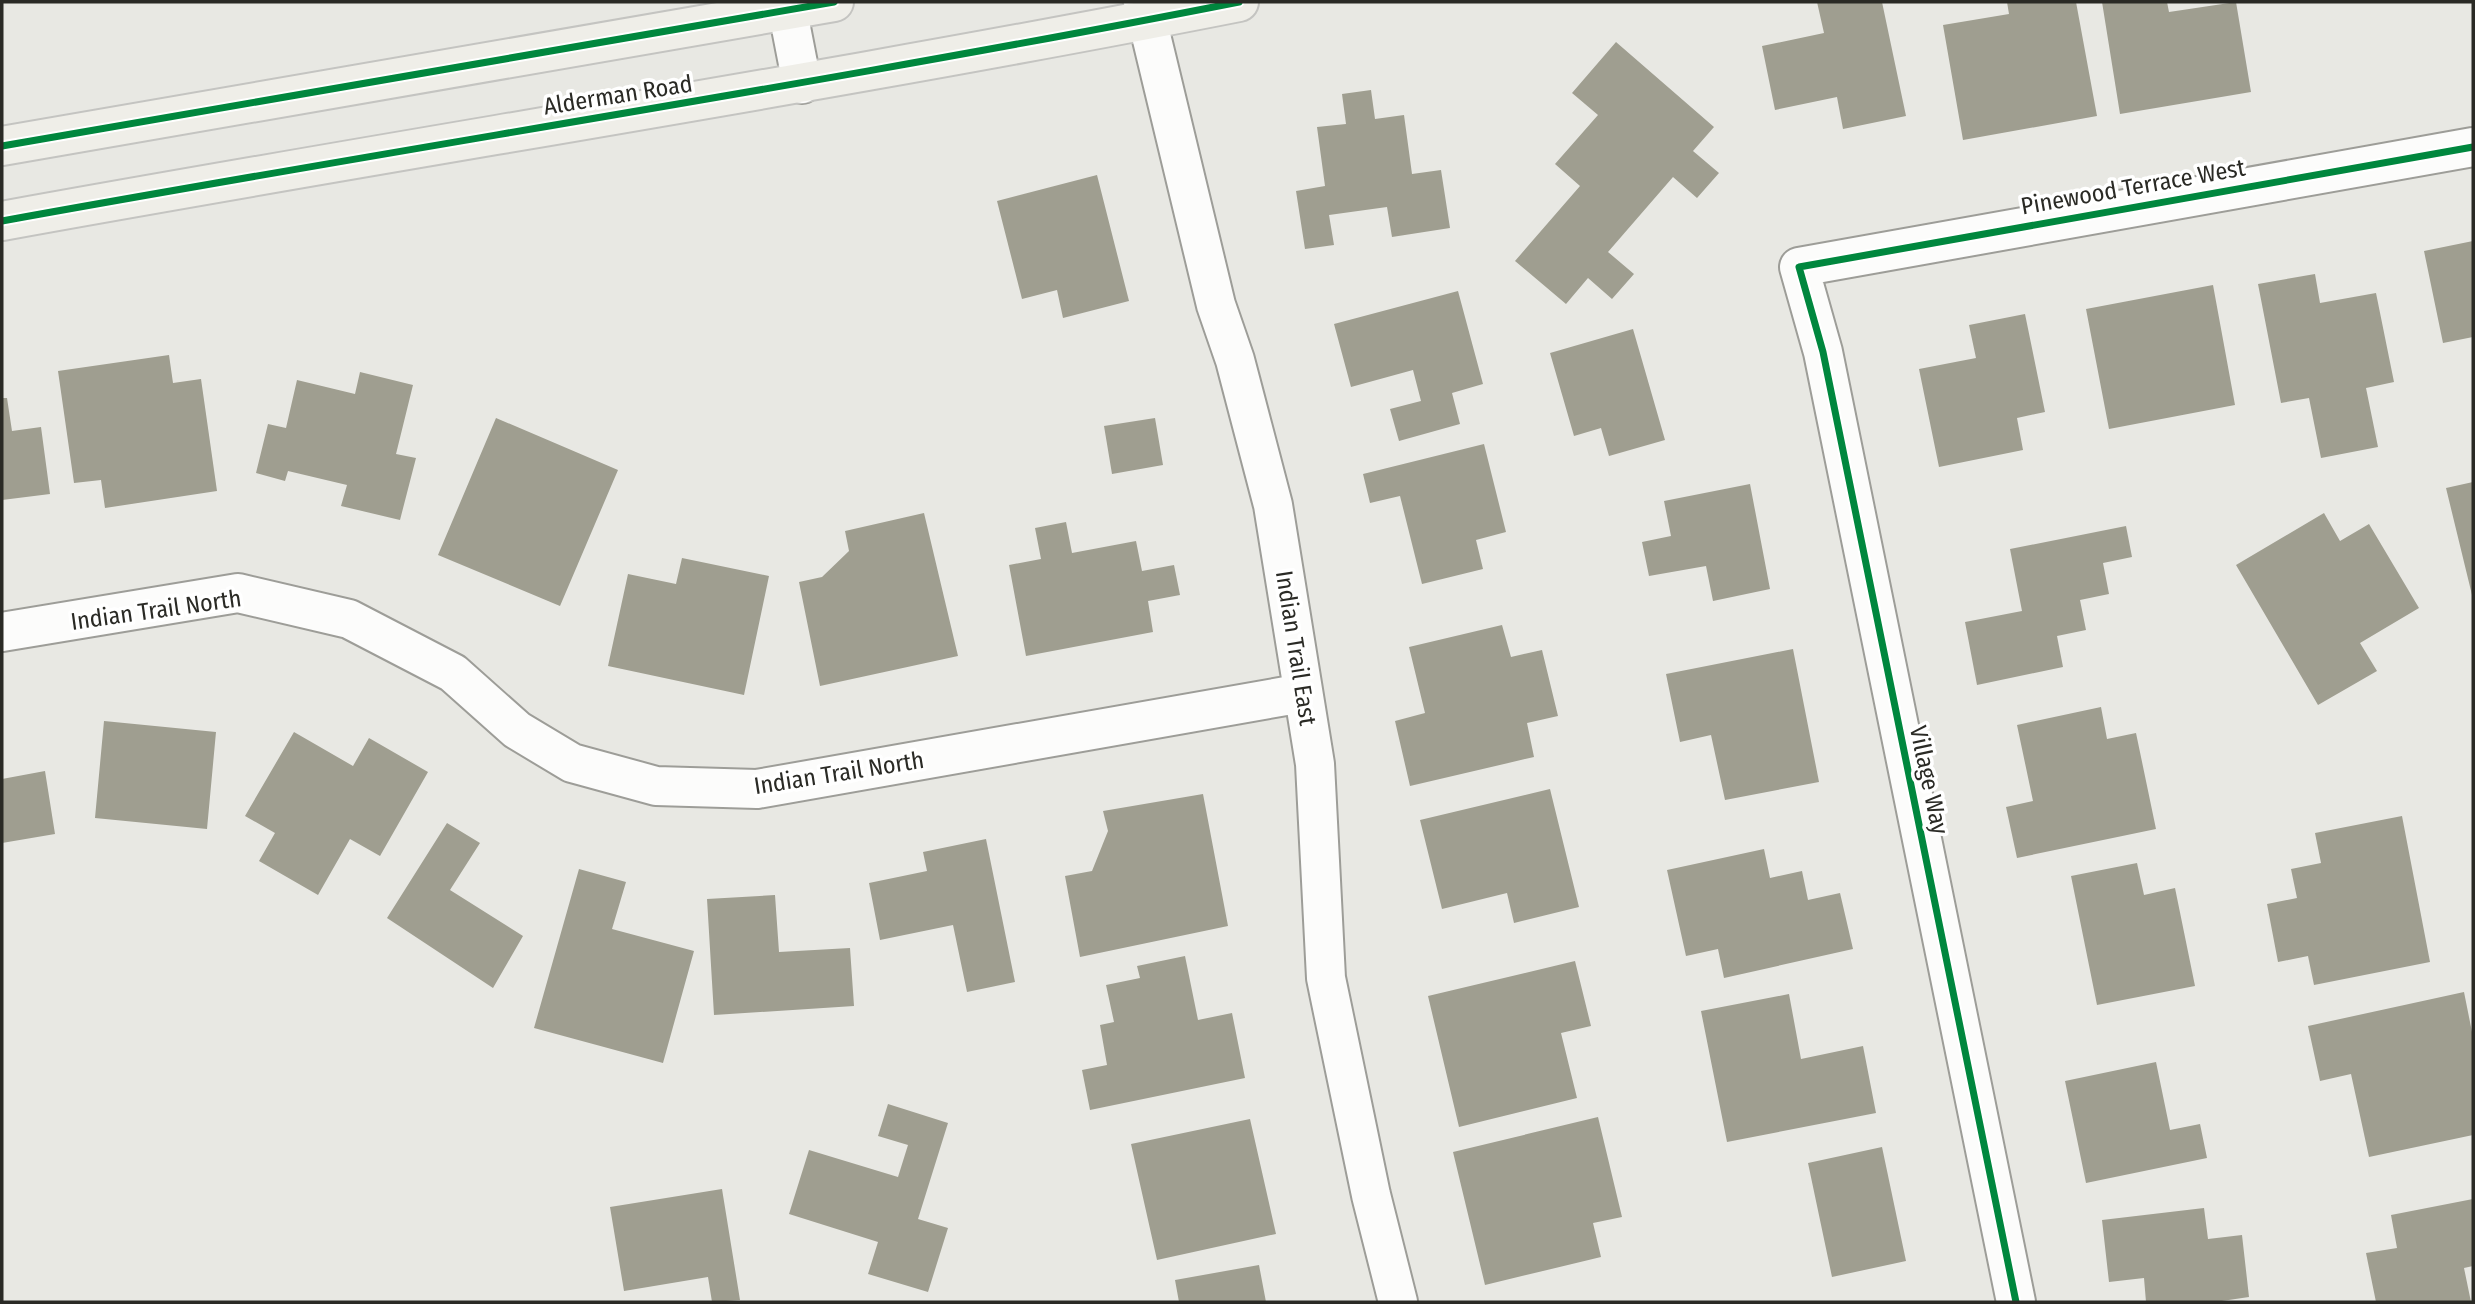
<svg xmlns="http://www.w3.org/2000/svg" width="2475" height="1304" font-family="'Fira Sans Condensed',sans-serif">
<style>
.building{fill:#9f9e90}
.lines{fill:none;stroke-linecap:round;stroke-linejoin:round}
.minor-casing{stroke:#9d9d98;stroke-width:42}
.major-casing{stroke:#c4c4c1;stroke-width:42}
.minor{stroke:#fcfcfb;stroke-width:38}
.major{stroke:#efeee8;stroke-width:38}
.cycleway-casing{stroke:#fff;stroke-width:11}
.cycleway{stroke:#00873e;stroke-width:7}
.labels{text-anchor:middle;stroke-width:7;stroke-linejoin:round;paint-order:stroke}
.street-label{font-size:24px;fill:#2a2a25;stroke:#fff}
</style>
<rect width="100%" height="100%" fill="#e8e8e3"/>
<!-- building -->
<path class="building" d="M 1817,2 L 1882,2 L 1906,116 L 1843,129 L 1837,97 L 1775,110 L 1762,46 L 1824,33 Z
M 2007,2 L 2076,2 L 2097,116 L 1963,140 L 1943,25 L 2009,14 Z
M 2102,2 L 2167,2 L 2169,12 L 2236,2 L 2251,92 L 2120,114 Z
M 1616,42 L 1714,127 L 1693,151 L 1719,173 L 1697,198 L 1673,177 L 1608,252 L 1634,274 L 1612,299 L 1588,278 L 1566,304 L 1515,261 L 1580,186 L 1555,164 L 1598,115 L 1572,93 Z
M 1371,90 L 1375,119 L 1404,115 L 1412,174 L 1441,170 L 1450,228 L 1392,237 L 1387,207 L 1329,215 L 1334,245 L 1305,249 L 1296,191 L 1325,186 L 1317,127 L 1346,124 L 1342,94 Z
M 1097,175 L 1129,301 L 1063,318 L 1057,290 L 1022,299 L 997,201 Z
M 2473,241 L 2473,337 L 2443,343 L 2424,251 Z
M 2315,274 L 2320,303 L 2376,293 L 2394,382 L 2366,388 L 2378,447 L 2321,458 L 2309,398 L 2281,403 L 2258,284 Z
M 2213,285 L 2235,405 L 2109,429 L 2086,309 Z
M 1458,291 L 1483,384 L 1452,393 L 1460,424 L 1399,441 L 1390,409 L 1421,401 L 1413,370 L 1351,387 L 1334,324 Z
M 2025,314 L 2045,412 L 2017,418 L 2023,450 L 1939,467 L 1919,369 L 1976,358 L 1969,325 Z
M 1633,329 L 1665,440 L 1609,456 L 1601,428 L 1574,436 L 1550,353 Z
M 169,355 L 173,383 L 201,379 L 217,491 L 105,508 L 101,480 L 74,483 L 58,371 Z
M 360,372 L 413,385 L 396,454 L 416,458 L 400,520 L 341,506 L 347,485 L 288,471 L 285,481 L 256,473 L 268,424 L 286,428 L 297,380 L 355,394 Z
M 2,398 L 7,398 L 12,431 L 41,427 L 50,494 L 2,500 Z
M 496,418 L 618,470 L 560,606 L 438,555 Z
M 1155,418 L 1163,465 L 1112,474 L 1104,426 Z
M 1484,444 L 1506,532 L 1476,540 L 1483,569 L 1422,584 L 1400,496 L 1370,503 L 1363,474 Z
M 2473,482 L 2473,595 L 2472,595 L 2446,488 Z
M 1750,484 L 1770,589 L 1713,601 L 1706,566 L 1649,576 L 1642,542 L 1671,536 L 1664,501 Z
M 924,513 L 958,656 L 820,686 L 799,582 L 822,577 L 849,551 L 845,531 Z
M 2324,513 L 2340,541 L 2369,524 L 2419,608 L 2360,643 L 2377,671 L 2318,705 L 2236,565 Z
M 1066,522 L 1072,553 L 1136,541 L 1142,571 L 1174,565 L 1180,595 L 1148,601 L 1153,632 L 1026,656 L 1009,565 L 1041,559 L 1035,528 Z
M 2126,526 L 2132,557 L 2103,563 L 2109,594 L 2080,600 L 2086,630 L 2057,636 L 2063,667 L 1977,685 L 1965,622 L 2022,611 L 2010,549 Z
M 682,558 L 769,576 L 744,695 L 608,666 L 628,574 L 676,584 Z
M 1502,625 L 1511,657 L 1542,650 L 1558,716 L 1527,723 L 1534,757 L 1410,786 L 1395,721 L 1425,713 L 1409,647 Z
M 1793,649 L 1819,782 L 1725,800 L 1711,735 L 1680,742 L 1666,674 Z
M 2101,707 L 2107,739 L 2136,733 L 2156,829 L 2017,858 L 2006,807 L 2033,801 L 2017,725 Z
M 104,721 L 216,732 L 207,829 L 95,818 Z
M 294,732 L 353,766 L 369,738 L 428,772 L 380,856 L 350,839 L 318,895 L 259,861 L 275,833 L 245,816 Z
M 45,771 L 55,834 L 2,843 L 2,779 Z
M 1550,789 L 1579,907 L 1514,923 L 1507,893 L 1442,909 L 1420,820 Z
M 1203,794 L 1228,926 L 1080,957 L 1065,876 L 1092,871 L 1108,831 L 1103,811 Z
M 2402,816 L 2430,962 L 2314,985 L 2308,956 L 2278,962 L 2267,904 L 2297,898 L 2291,869 L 2321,863 L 2315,833 Z
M 447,823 L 480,843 L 450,890 L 523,936 L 493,988 L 387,918 Z
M 986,839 L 1015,982 L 967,992 L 953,925 L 880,940 L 869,883 L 927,871 L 923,852 Z
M 1764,849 L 1770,878 L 1802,871 L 1808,900 L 1840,893 L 1853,949 L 1724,978 L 1718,949 L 1686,956 L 1667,870 Z
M 2137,863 L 2144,895 L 2175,888 L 2195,986 L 2097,1005 L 2071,876 Z
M 579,869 L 626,882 L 612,929 L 694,951 L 663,1063 L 534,1028 Z
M 775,895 L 779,952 L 850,948 L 854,1006 L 714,1015 L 707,899 Z
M 1185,956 L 1198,1020 L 1232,1013 L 1245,1078 L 1090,1110 L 1082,1070 L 1107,1065 L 1100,1025 L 1114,1022 L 1106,985 L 1140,978 L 1137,966 Z
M 1575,961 L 1591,1026 L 1561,1033 L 1577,1098 L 1459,1127 L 1428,996 Z
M 2464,992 L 2473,1037 L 2473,1135 L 2369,1157 L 2351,1074 L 2320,1081 L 2308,1026 Z
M 1789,994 L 1801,1059 L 1863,1046 L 1876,1113 L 1727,1142 L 1701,1011 Z
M 2156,1062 L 2170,1130 L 2200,1124 L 2207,1158 L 2086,1183 L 2065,1081 Z
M 888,1104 L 948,1123 L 918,1219 L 948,1228 L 928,1292 L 868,1274 L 878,1242 L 789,1214 L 809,1150 L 898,1177 L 908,1145 L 878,1136 Z
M 1598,1117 L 1622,1217 L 1593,1223 L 1601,1257 L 1485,1285 L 1453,1152 Z
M 1250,1119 L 1276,1234 L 1157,1260 L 1131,1144 Z
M 1882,1147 L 1906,1261 L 1832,1277 L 1808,1163 Z
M 722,1189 L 740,1300 L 712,1302 L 708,1277 L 624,1291 L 610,1207 Z
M 2473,1199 L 2473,1266 L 2464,1268 L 2471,1302 L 2376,1302 L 2366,1253 L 2397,1248 L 2391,1215 Z
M 2204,1208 L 2208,1239 L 2242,1235 L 2249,1297 L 2215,1302 L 2146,1302 L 2144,1278 L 2109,1282 L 2102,1220 Z
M 1259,1265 L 1266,1302 L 1179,1302 L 1175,1280 Z"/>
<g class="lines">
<defs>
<path id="minor" d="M 786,2 L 802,84
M 1143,2 L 1216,305 L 1235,360 L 1273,505 L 1315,764 L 1326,978 L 1371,1195 L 1398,1302
M 2,632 L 238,593 L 349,619 L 453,673 L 517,730 L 572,763 L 656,786 L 757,789 L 1303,693
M 2016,1302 L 1823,352 L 1799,267 L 2473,147"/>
<path id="major" d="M 2,146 L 834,2
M 2,221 C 414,146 828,83 1239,2"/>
</defs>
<!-- minor casing -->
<use href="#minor" class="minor-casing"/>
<!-- major casing -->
<use href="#major" class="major-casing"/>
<!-- minor -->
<use href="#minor" class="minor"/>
<!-- major -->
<use href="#major" class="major"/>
<defs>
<path id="cycleway" d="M 2,146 L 834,2
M 2,221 C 414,146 828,83 1239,2
M 2016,1302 L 1823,352 L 1799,267 L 2473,147"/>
</defs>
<!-- cycleway casing -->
<use href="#cycleway" class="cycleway-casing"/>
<!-- cycleway -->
<use href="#cycleway" class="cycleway"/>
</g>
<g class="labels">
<!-- street labels -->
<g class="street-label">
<text transform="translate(618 95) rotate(-9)" y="8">Alderman Road</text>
<text transform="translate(2133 187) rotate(-10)" y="8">Pinewood Terrace West</text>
<text transform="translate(156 610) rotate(-8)" y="8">Indian Trail North</text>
<text transform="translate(1296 648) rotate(81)" y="8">Indian Trail East</text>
<text transform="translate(839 773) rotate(-9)" y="8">Indian Trail North</text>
<text transform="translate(1929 780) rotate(78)" y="8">Village Way</text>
</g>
</g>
<!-- border -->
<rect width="2475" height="1304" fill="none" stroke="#2a2a25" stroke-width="7"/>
</svg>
